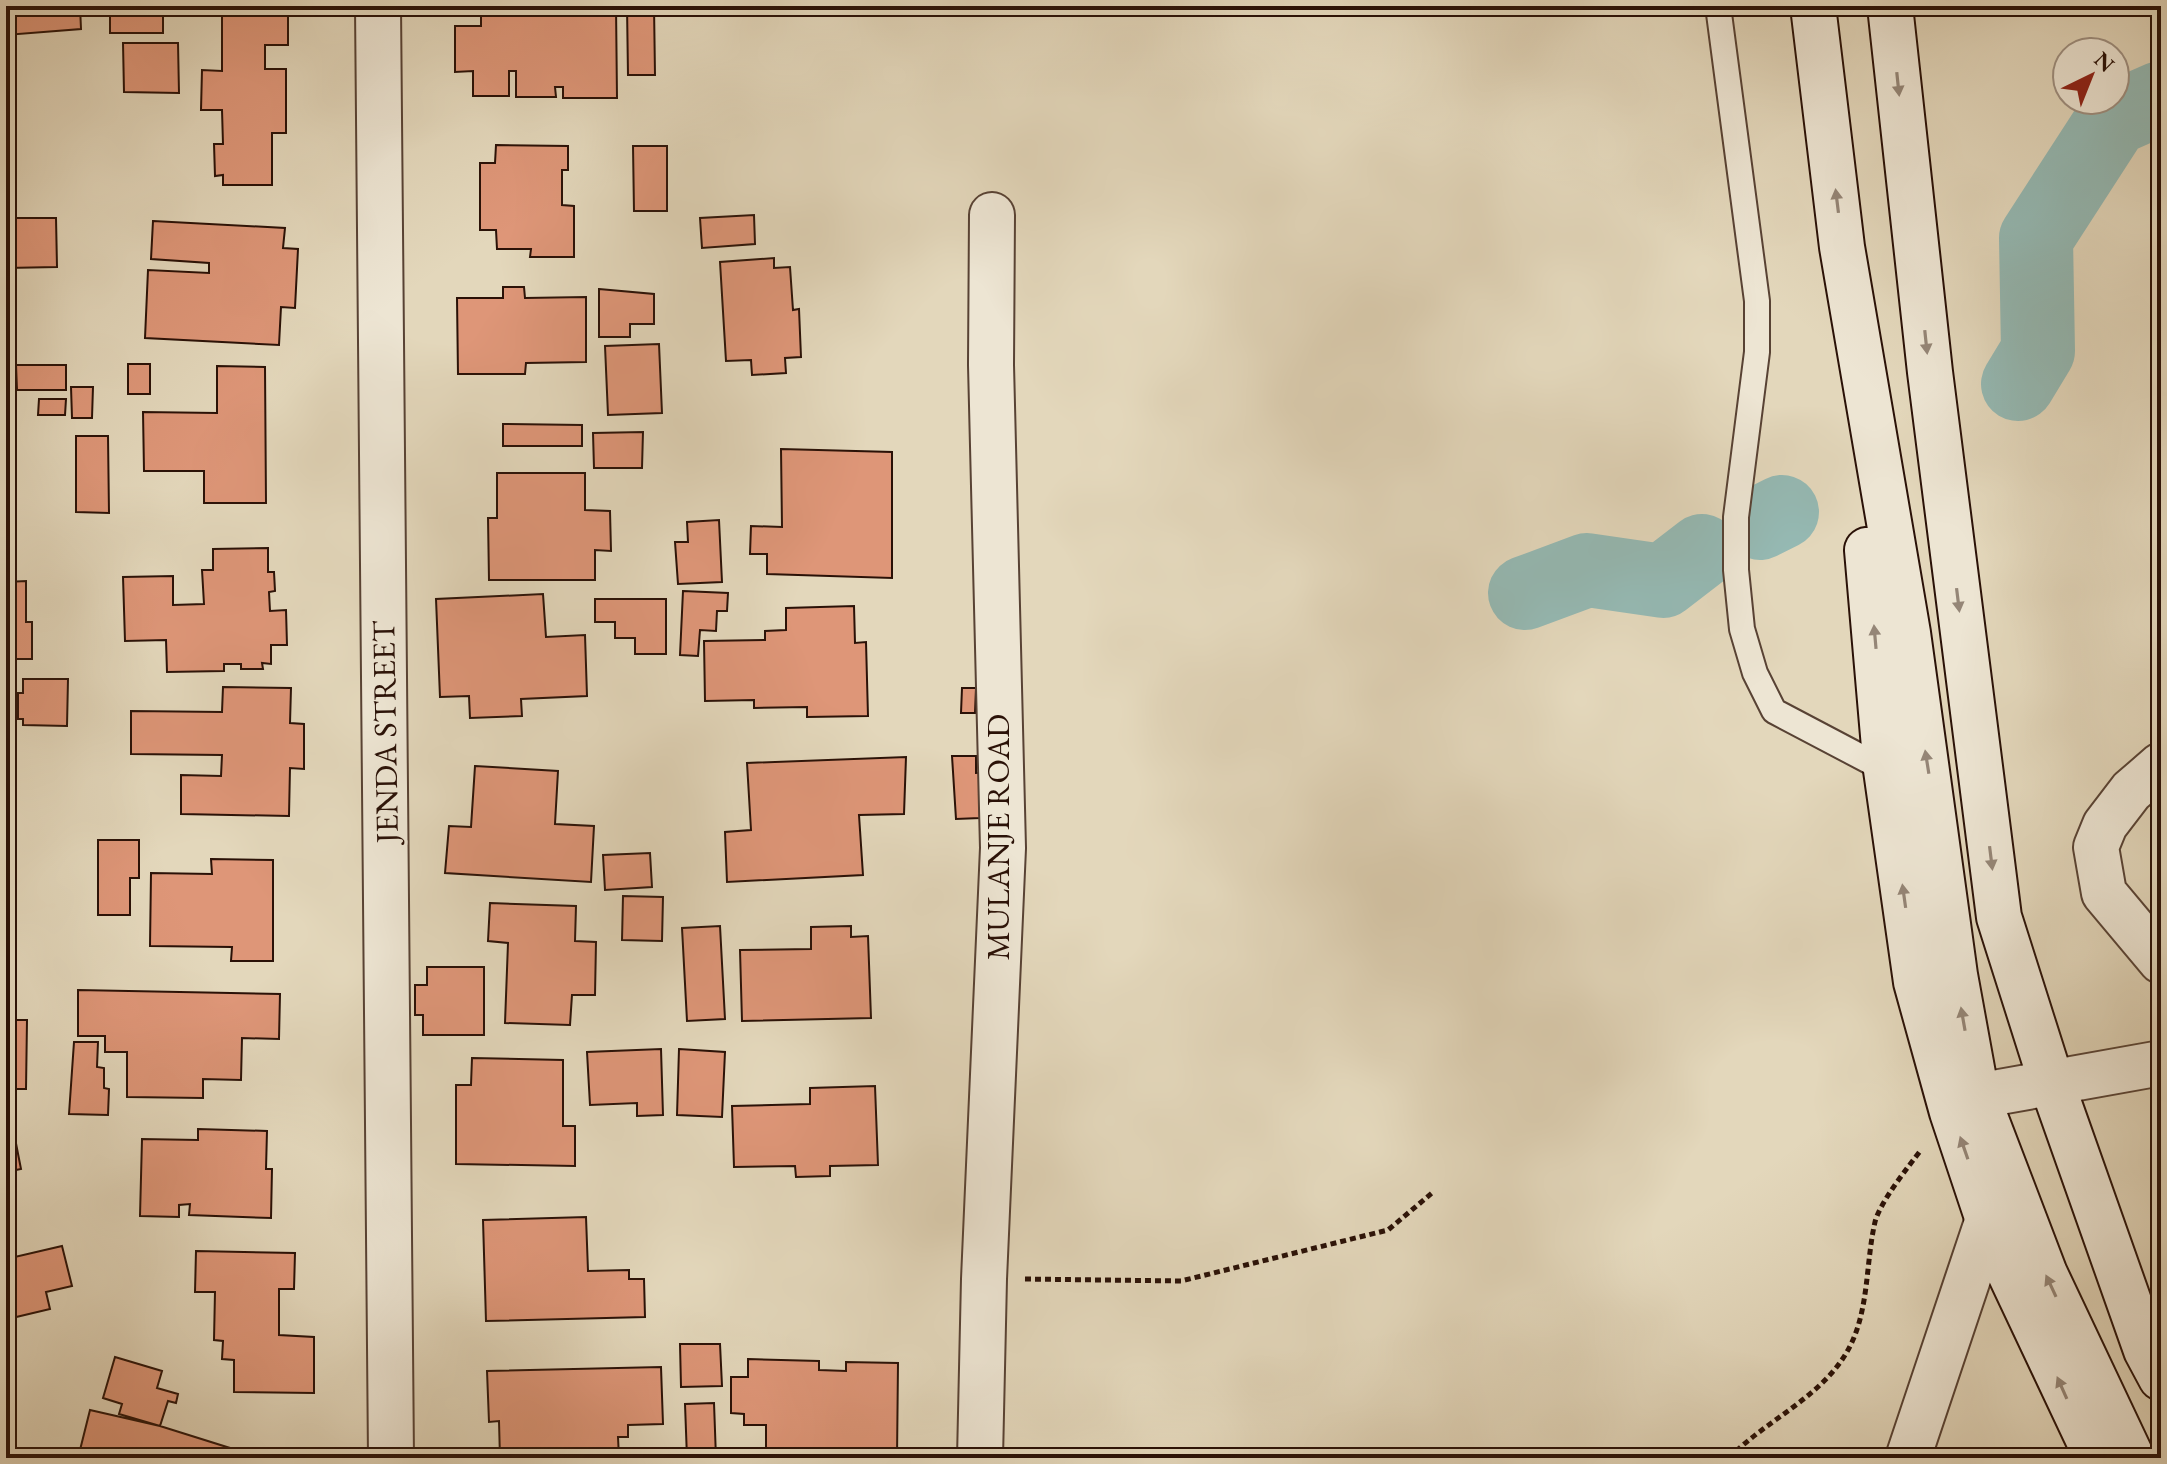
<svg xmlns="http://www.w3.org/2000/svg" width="2167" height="1464" font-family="'EB Garamond',serif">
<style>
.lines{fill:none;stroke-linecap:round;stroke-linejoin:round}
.river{stroke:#95b9b3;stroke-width:74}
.building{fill:#de9678;stroke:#2a1107;stroke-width:2}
.lane-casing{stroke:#584234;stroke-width:28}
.street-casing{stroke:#584234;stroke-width:48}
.secondary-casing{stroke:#2a1107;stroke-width:48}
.path{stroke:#2a1107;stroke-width:5;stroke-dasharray:6 4;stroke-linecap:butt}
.lane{stroke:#ede5d3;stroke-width:24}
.street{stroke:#ede5d3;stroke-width:44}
.secondary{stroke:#ede5d3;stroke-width:44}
.oneway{fill:#958677}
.labels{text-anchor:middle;stroke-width:6;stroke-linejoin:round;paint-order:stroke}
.street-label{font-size:32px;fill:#2a1107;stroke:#ede5d3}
</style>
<rect width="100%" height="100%" fill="#e3d7bb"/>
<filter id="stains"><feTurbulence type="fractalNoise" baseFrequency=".0025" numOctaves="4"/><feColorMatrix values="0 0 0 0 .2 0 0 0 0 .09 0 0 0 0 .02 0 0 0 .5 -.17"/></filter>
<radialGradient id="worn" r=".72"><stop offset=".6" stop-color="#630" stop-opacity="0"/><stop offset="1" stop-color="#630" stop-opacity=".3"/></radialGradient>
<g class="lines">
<!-- river -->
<path class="river" d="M 2018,384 L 2038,351 L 2036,238 L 2113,119 L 2161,98
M 1760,523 L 1782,512
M 1525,593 L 1587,570 L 1663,581 L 1702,551"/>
</g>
<!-- building -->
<path class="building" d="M 6,6 L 80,6 L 81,29 L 6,35 Z
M 110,6 L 163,6 L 163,33 L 110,33 Z
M 222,6 L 288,6 L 288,45 L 265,45 L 265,69 L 286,69 L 286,133 L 272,133 L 272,185 L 223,185 L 223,175 L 215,176 L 214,144 L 223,144 L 222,110 L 201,110 L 202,70 L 222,71 Z
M 481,6 L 554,6 L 554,16 L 569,16 L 569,6 L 616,6 L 617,98 L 563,98 L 563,87 L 555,87 L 556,97 L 516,97 L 516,71 L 509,71 L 509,96 L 473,96 L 473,71 L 455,72 L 455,26 L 481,26 Z
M 627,6 L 654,6 L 655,75 L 628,75 Z
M 123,43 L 178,43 L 179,93 L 124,92 Z
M 6,81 L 12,81 L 13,122 L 6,122 Z
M 496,145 L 568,146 L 568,170 L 562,170 L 562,205 L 574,206 L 574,257 L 530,257 L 531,249 L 497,249 L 496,230 L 480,230 L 480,163 L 495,163 Z
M 633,146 L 667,146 L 667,211 L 634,211 Z
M 754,215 L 755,244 L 702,248 L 700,218 Z
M 6,218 L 56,218 L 57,267 L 6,268 Z
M 153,221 L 285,228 L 283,248 L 298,249 L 295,308 L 281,307 L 279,345 L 145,338 L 148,270 L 209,273 L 209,263 L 151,259 Z
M 774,258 L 774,268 L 790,267 L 793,310 L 799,309 L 801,357 L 785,358 L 786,373 L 752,375 L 751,360 L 726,361 L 720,262 Z
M 503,287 L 524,287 L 525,298 L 586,297 L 586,362 L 526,363 L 525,374 L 458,374 L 457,298 L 503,298 Z
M 599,289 L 654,294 L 654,324 L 630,324 L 630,337 L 599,337 Z
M 659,344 L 662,413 L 608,415 L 605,346 Z
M 128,364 L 150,364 L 150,394 L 128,394 Z
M 16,365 L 66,365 L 66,390 L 17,390 Z
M 217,366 L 265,367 L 266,503 L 204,503 L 204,471 L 144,471 L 143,412 L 217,413 Z
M 71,387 L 93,387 L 92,418 L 72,418 Z
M 39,399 L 66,399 L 65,415 L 38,415 Z
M 503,424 L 582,425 L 582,446 L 503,446 Z
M 643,432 L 642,468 L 594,468 L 593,433 Z
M 76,436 L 108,436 L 109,513 L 76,512 Z
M 781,449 L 892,452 L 892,578 L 767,574 L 767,554 L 750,554 L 751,526 L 782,527 Z
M 497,473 L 585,473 L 585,510 L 610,511 L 611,551 L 595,550 L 595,580 L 489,580 L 488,518 L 497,518 Z
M 719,520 L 722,582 L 678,584 L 675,542 L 688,542 L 687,522 Z
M 268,548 L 268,572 L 274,572 L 275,591 L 269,592 L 270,611 L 286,610 L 287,645 L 271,645 L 271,664 L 262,663 L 263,669 L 241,669 L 241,664 L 224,664 L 224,671 L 167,672 L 166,640 L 125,641 L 123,577 L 173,576 L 173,605 L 204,604 L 202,570 L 213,570 L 213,549 Z
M 26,581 L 26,622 L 32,622 L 32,659 L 6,659 L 6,582 Z
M 683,591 L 728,593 L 727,611 L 717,611 L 716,631 L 700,630 L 698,656 L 680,655 Z
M 543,594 L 546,637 L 585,635 L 587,696 L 521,699 L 522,716 L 470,718 L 469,696 L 440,697 L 436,599 Z
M 595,599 L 666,599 L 666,654 L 635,654 L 635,638 L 615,638 L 615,622 L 595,622 Z
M 854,606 L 855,643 L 866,642 L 868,716 L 807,717 L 807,707 L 754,708 L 754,700 L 705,701 L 704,641 L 765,640 L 765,631 L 786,630 L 786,608 Z
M 23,679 L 68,679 L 67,726 L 23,725 L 23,719 L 18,719 L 18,693 L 23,693 Z
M 223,687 L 291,688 L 290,723 L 304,724 L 304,769 L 290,768 L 289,816 L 181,814 L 181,775 L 221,776 L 222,755 L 131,754 L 131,711 L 222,712 Z
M 962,688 L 976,688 L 975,713 L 961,713 Z
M 952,756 L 976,756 L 976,773 L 993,772 L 994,794 L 979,795 L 980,818 L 956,819 Z
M 906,757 L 904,814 L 859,815 L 863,875 L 727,882 L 725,832 L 751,830 L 747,763 Z
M 475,766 L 558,771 L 555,824 L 594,826 L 591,882 L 445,873 L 449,826 L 471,827 Z
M 98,840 L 139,840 L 139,878 L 130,878 L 130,915 L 98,915 Z
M 650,853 L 652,887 L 605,890 L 603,855 Z
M 211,859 L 273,860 L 273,961 L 231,961 L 232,947 L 150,946 L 151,873 L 212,874 Z
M 6,886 L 10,921 L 6,926 Z
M 623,896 L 663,897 L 662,941 L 622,940 Z
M 490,903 L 576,906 L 575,941 L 596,942 L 595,995 L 572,995 L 570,1025 L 505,1023 L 508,943 L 488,941 Z
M 720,926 L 725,1019 L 687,1021 L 682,928 Z
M 851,926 L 851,937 L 868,936 L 871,1018 L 742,1021 L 740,950 L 811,949 L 811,927 Z
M 427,967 L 484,967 L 484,1035 L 423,1035 L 423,1015 L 415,1015 L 415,985 L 427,985 Z
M 78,990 L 280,994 L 279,1039 L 242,1038 L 241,1080 L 203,1079 L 203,1098 L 127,1097 L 127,1052 L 105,1052 L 105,1036 L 78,1036 Z
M 6,1020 L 27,1020 L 26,1089 L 6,1089 Z
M 74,1042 L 98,1042 L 97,1067 L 104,1068 L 104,1088 L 109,1089 L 108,1115 L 69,1114 Z
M 661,1049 L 663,1115 L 637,1116 L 637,1103 L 590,1105 L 587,1052 Z
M 679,1049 L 725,1052 L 722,1117 L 677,1115 Z
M 472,1058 L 563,1060 L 563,1126 L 575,1126 L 575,1166 L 456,1164 L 456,1085 L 471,1085 Z
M 875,1086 L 878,1165 L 830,1166 L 830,1176 L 796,1177 L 795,1166 L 734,1167 L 732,1106 L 810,1104 L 810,1088 Z
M 12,1123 L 21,1169 L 6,1172 L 6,1124 Z
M 198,1129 L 267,1131 L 266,1169 L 272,1169 L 271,1218 L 189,1215 L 190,1204 L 179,1205 L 179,1217 L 140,1216 L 142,1139 L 198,1140 Z
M 6,1184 L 13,1219 L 6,1220 Z
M 586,1217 L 588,1271 L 629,1270 L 629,1279 L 644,1279 L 645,1317 L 486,1321 L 483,1220 Z
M 62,1246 L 72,1286 L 46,1292 L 50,1309 L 12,1318 L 6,1293 L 6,1259 Z
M 196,1251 L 295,1253 L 294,1289 L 279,1289 L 279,1335 L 314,1337 L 314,1393 L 234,1392 L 234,1360 L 222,1359 L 223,1341 L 214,1340 L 215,1292 L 195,1292 Z
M 680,1344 L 720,1344 L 722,1386 L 681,1387 Z
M 115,1357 L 162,1371 L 157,1388 L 178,1394 L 176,1403 L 168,1401 L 160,1426 L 119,1414 L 122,1404 L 103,1398 Z
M 748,1359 L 819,1361 L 819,1370 L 846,1371 L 846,1362 L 898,1363 L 897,1458 L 766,1458 L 766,1425 L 744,1425 L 744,1414 L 731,1413 L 731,1377 L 748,1377 Z
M 661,1367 L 663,1424 L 628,1425 L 628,1437 L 618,1437 L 619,1458 L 500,1458 L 499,1421 L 489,1422 L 487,1371 Z
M 714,1403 L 716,1458 L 687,1458 L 685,1404 Z
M 90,1410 L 160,1426 L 262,1458 L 78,1458 Z"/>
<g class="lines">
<defs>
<path id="lane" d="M 1718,6 L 1757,301 L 1757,352 L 1736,517 L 1736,570 L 1742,629 L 1755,673 L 1774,711 L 1886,770"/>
<path id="street" d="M 378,6 L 391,1458
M 2161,765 L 2131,791 L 2105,825 L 2096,847 L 2104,893 L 2161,961
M 1977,1096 L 2161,1063
M 980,1458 L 984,1279 L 1003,848 L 991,365 L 992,215
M 1908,1458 L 1988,1219"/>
<path id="secondary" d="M 1813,6 L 1842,247 L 1908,633 L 1955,975 L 1977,1096 L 2045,1274 L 2132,1458
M 1890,6 L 1930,372 L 1999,917 L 2052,1084 L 2146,1350 L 2161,1378
M 1867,550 L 1886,770 L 1916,982 L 1952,1112 L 1996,1244 L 2097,1458"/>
</defs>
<!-- lane casing -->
<use href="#lane" class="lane-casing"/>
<!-- street casing -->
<use href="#street" class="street-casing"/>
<!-- secondary casing -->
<use href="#secondary" class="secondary-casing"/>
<!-- path -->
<path class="path" d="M 1025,1279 L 1181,1281 L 1388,1230 L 1432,1193
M 1729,1458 C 1768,1418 1828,1395 1852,1342 C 1869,1305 1866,1261 1875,1222 C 1880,1202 1908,1167 1921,1150"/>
<!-- lane -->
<use href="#lane" class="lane"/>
<!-- street -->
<use href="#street" class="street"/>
<!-- secondary -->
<use href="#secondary" class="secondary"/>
</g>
<!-- one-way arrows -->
<defs><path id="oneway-solid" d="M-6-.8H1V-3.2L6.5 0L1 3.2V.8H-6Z" transform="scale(2)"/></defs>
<g class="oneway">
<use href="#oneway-solid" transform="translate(1898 84) rotate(84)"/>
<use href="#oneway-solid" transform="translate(1837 201) rotate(-97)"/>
<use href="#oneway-solid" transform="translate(1926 342) rotate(84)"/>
<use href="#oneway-solid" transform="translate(1958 600) rotate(83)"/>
<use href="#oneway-solid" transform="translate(1875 637) rotate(-95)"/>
<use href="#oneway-solid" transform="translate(1927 762) rotate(-99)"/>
<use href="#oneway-solid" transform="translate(1991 858) rotate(83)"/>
<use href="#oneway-solid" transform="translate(1904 896) rotate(-98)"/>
<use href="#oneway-solid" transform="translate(1963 1019) rotate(-100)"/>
<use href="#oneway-solid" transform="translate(1964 1148) rotate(-109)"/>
<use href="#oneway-solid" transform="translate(2051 1286) rotate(-115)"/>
<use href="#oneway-solid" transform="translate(2062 1388) rotate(-114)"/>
</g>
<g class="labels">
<!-- street labels -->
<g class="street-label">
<text transform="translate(385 732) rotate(-91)" y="11">JENDA STREET</text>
<text transform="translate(998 837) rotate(-90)" y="11">MULANJE ROAD</text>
</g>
</g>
<!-- margin -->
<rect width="2167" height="1464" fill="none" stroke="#e3d7bb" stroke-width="32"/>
<rect x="8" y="8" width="2151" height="1448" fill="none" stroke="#2a1107" stroke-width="4"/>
<rect x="16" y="16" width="2135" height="1432" fill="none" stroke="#2a1107" stroke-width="2"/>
<!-- north arrow -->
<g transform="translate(2091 76) rotate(43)"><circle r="38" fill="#ede5d3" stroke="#9f9081" stroke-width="2"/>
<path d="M0-6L14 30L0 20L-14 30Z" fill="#8f2418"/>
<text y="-12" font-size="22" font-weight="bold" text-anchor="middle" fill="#2a1107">N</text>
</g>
<rect width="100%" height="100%" filter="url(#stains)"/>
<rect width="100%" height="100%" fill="url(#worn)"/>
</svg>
